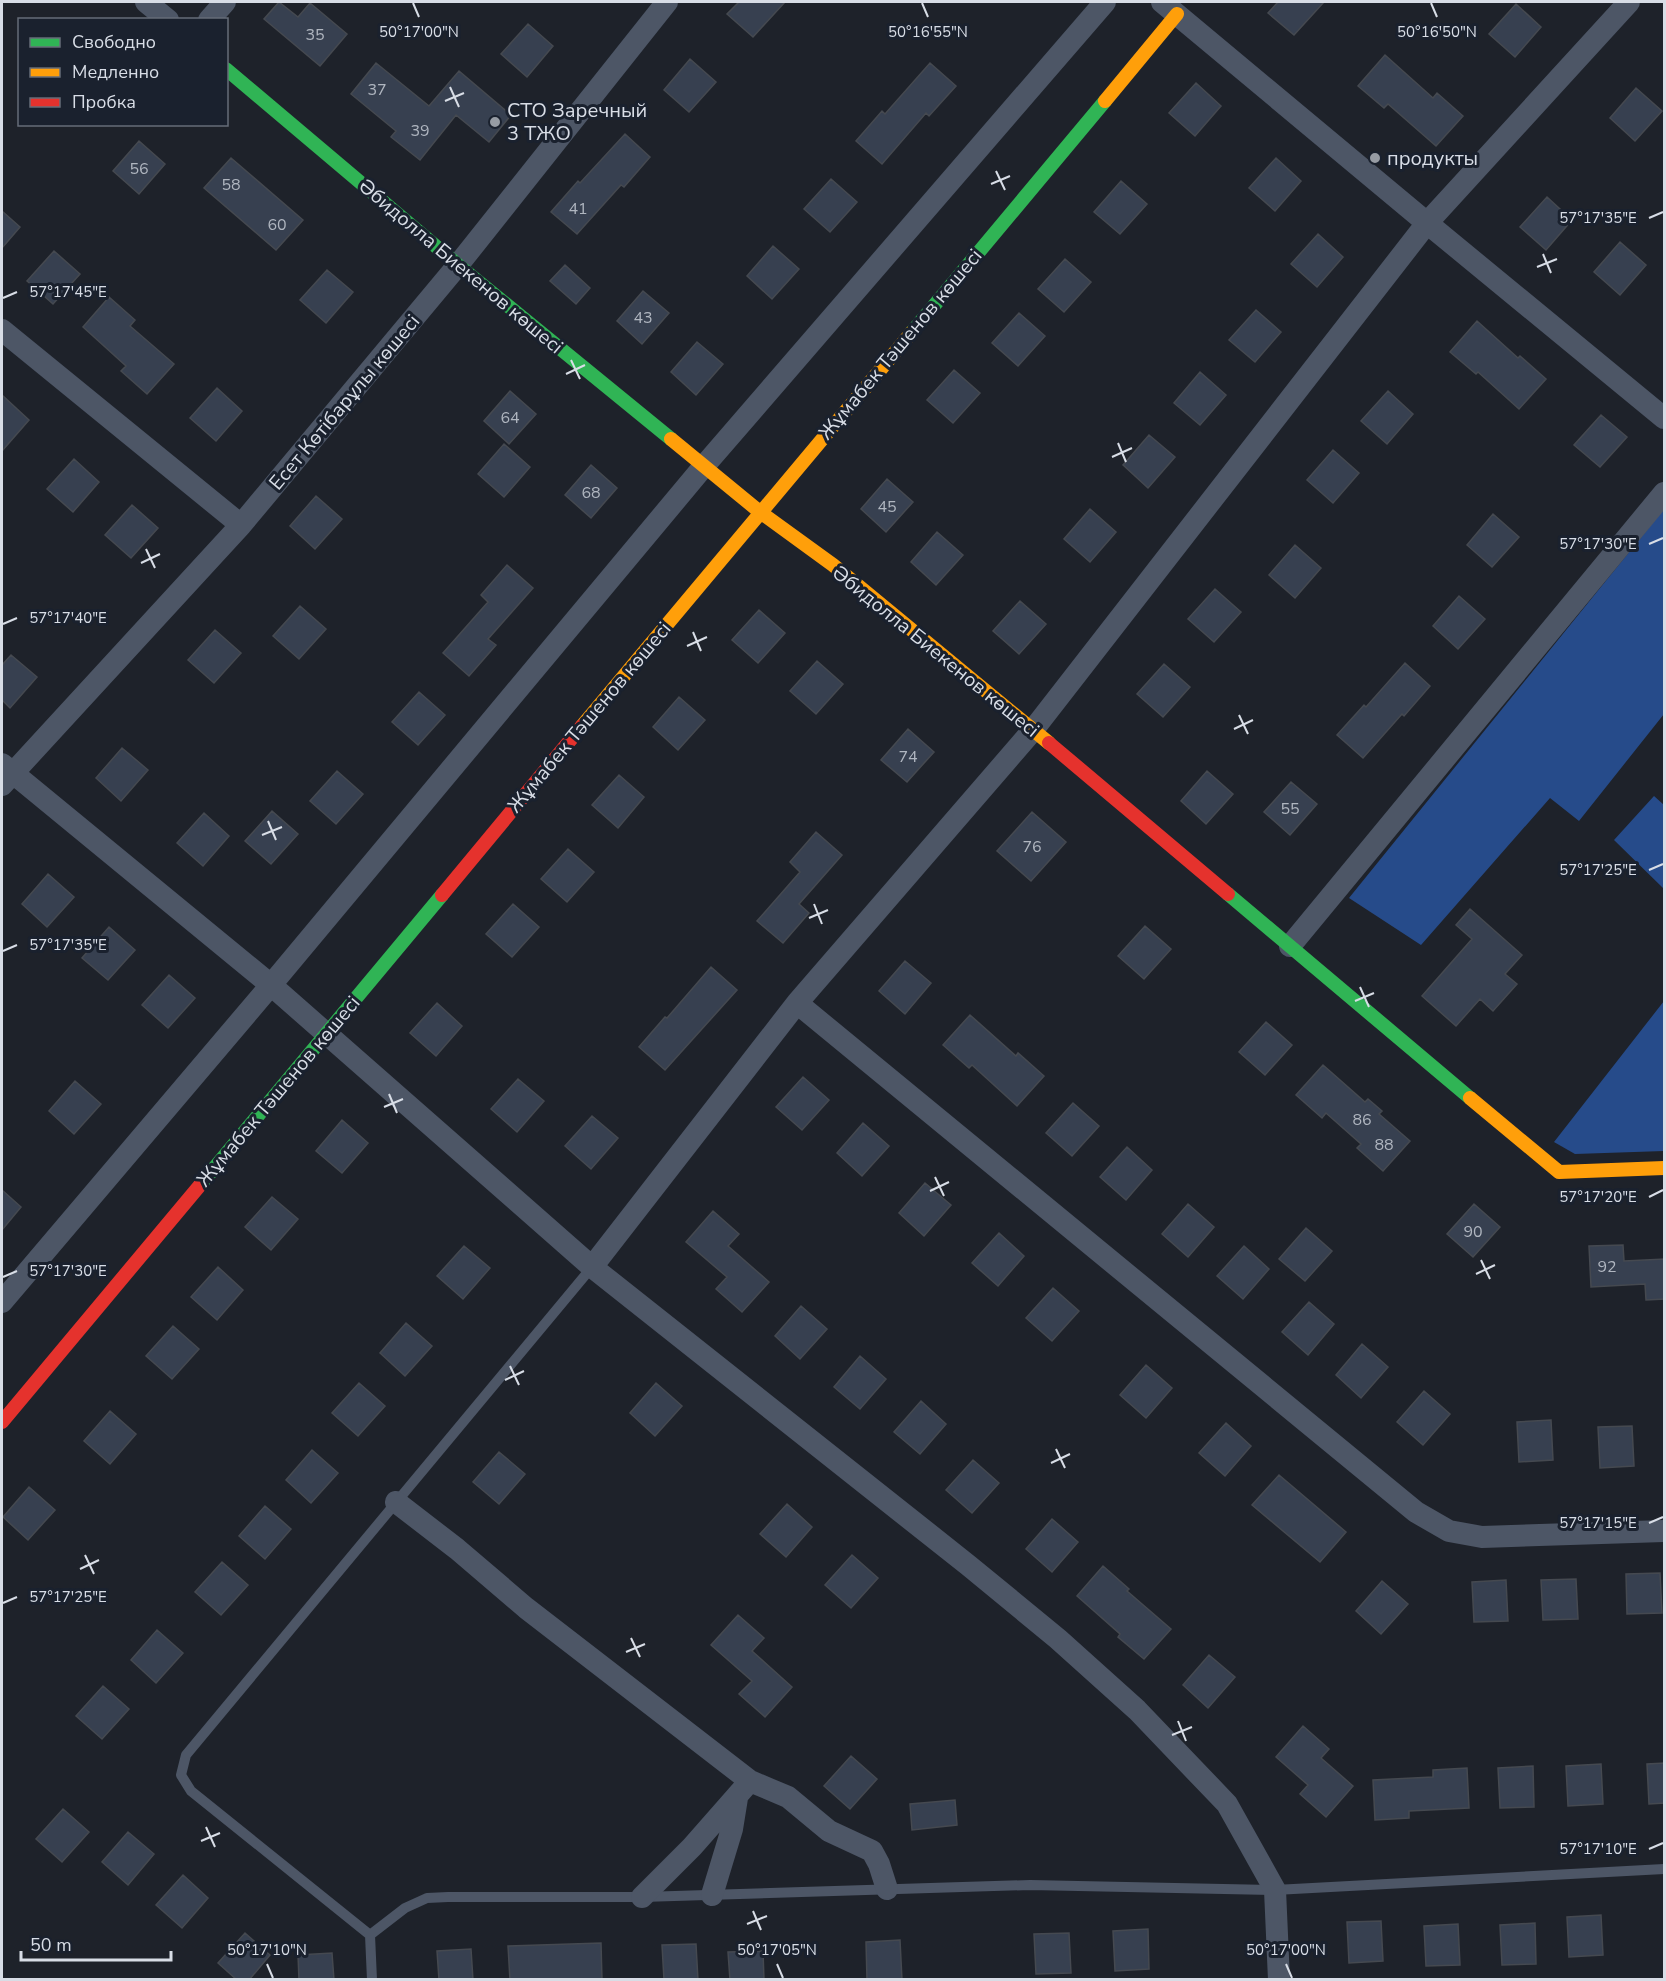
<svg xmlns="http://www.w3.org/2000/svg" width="1666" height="1981" font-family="'Nunito Sans',sans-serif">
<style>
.forest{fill:#264b8a}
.building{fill:#374050;stroke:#454950;stroke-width:1.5}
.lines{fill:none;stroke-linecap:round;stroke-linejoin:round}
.lane{stroke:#4d5666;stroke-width:10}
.street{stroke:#4d5666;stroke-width:22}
.fast{stroke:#30b455;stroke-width:14}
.slow{stroke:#ff9f0a;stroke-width:14}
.jam{stroke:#e5322d;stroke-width:14}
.ticks{fill:none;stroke:#d8dde6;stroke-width:2}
.poi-dot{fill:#979ca4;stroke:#1a212e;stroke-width:2}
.labels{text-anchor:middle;stroke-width:6;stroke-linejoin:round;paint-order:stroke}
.number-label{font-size:16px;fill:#b0b6c0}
.poi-label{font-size:20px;fill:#d8dde6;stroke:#1a212e;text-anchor:start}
.street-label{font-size:20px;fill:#d8dde6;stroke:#1a212e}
.ticks-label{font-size:15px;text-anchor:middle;fill:#d8dde6;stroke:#1a212e;stroke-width:6;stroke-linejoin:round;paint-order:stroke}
</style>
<rect width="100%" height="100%" fill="#1e222a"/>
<!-- forest -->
<path class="forest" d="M 1664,509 L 1664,714 L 1579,821 L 1550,798 L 1421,945 L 1349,898 Z
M 1654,796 L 1664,805 L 1664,889 L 1614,840 Z
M 1664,1001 L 1664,1151 L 1575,1154 L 1554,1142 Z"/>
<!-- building -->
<path class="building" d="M 279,2 L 298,17 L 310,3 L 347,34 L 320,66 L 264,19 Z
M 739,2 L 785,2 L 753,37 L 727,14 Z
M 1278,2 L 1324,2 L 1294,35 L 1268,13 Z
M 1516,4 L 1541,27 L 1515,57 L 1489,34 Z
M 528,24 L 553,46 L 527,77 L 501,54 Z
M 1385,55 L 1433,98 L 1437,93 L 1463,116 L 1436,146 L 1388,104 L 1384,108 L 1358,86 Z
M 690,59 L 716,82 L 689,112 L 664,90 Z
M 376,63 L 429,106 L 459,71 L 511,115 L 489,142 L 456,115 L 420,160 L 391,137 L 396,131 L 351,94 Z
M 930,63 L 956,86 L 929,116 L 926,113 L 882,164 L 856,141 L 882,111 L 885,114 Z
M 1196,83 L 1221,106 L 1195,136 L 1169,113 Z
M 1636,88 L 1662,111 L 1635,141 L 1610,118 Z
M 625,134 L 650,157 L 624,187 L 621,185 L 577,234 L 551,212 L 578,181 L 580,183 Z
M 139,141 L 165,164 L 139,194 L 113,171 Z
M 231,158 L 303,220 L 276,250 L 204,188 Z
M 1276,158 L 1301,181 L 1275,211 L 1249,188 Z
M 831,179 L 857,202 L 830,232 L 804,209 Z
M 1121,181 L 1147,204 L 1120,234 L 1094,212 Z
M 1547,197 L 1572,220 L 1546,250 L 1520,227 Z
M 2,211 L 20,227 L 2,248 Z
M 1318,234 L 1343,257 L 1317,287 L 1291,264 Z
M 1620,242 L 1646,265 L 1620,295 L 1594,272 Z
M 773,246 L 799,269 L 772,299 L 747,276 Z
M 54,251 L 80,274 L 53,304 L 27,281 Z
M 1065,259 L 1091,282 L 1064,312 L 1038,289 Z
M 565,265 L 590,288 L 576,304 L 550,281 Z
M 327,270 L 353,292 L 326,323 L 300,300 Z
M 643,291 L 669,313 L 642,344 L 617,321 Z
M 109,297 L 135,320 L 130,326 L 174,364 L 147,394 L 121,371 L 126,366 L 83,327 Z
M 1256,310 L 1281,332 L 1255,362 L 1229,340 Z
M 1019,313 L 1045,336 L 1018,366 L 992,343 Z
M 1477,321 L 1518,358 L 1520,356 L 1546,379 L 1519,409 L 1478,372 L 1476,374 L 1450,352 Z
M 697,342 L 723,364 L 696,395 L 671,372 Z
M 954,370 L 980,393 L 953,423 L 927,400 Z
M 1200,372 L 1226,395 L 1200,425 L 1174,403 Z
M 217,388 L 242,411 L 216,441 L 190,418 Z
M 510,391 L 536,414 L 509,444 L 484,421 Z
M 1388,391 L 1413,414 L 1387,444 L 1361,421 Z
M 2,395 L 29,420 L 2,451 Z
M 1601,415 L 1627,437 L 1600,467 L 1574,445 Z
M 1149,435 L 1175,457 L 1148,488 L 1123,465 Z
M 504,444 L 530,467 L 504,497 L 478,474 Z
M 1333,450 L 1359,473 L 1333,503 L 1307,480 Z
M 74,459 L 99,482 L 73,512 L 47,489 Z
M 591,465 L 617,488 L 591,518 L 565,495 Z
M 887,479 L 913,502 L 886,532 L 861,509 Z
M 316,496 L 342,519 L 315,549 L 290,526 Z
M 132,505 L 158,528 L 131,558 L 105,535 Z
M 1090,509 L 1116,532 L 1090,562 L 1064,539 Z
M 1493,514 L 1519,537 L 1492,567 L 1467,545 Z
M 937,532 L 963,555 L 936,585 L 911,562 Z
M 1295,545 L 1321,568 L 1295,598 L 1269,575 Z
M 507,565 L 533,588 L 488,639 L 496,645 L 469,676 L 443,653 L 488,602 L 481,595 Z
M 1215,589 L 1241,612 L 1214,642 L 1188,619 Z
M 1459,596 L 1485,619 L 1458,649 L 1433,626 Z
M 1020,601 L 1046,624 L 1019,654 L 993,631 Z
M 300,606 L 326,629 L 299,659 L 273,636 Z
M 759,610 L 785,633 L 758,663 L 732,640 Z
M 215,630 L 241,653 L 214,683 L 188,660 Z
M 11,655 L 37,677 L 10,708 L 2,700 L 2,665 Z
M 817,661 L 843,684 L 816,714 L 790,691 Z
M 1405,663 L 1430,686 L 1404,716 L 1402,714 L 1363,758 L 1337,735 L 1364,705 L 1366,707 Z
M 1164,664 L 1190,687 L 1163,717 L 1137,694 Z
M 419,692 L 445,715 L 418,745 L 392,722 Z
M 679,697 L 705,720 L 678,750 L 653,727 Z
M 908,729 L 934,752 L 907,782 L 881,760 Z
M 122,748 L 148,770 L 121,801 L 96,778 Z
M 337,771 L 363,794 L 336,824 L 310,801 Z
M 1207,771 L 1233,794 L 1206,824 L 1181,801 Z
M 619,775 L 644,797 L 618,828 L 592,805 Z
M 1291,782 L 1317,804 L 1290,835 L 1264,812 Z
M 272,811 L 298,834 L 271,864 L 245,841 Z
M 1032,812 L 1066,842 L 1031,881 L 997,851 Z
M 204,813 L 229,836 L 203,866 L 177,843 Z
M 816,832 L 842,855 L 799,904 L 809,913 L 783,943 L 757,921 L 800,872 L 790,862 Z
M 568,849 L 594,872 L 567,902 L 541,879 Z
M 48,874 L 74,897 L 47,927 L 22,904 Z
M 513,904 L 539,927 L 512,957 L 486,934 Z
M 1470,909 L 1522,955 L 1505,974 L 1517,984 L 1493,1011 L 1480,999 L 1456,1026 L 1422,996 L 1472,939 L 1456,925 Z
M 1145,926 L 1171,949 L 1144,979 L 1118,956 Z
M 109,927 L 135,950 L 108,980 L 82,958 Z
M 905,961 L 931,983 L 905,1014 L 879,991 Z
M 711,967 L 737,990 L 665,1070 L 639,1047 L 665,1017 L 667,1018 Z
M 169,975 L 195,998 L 168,1028 L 142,1005 Z
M 437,1003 L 462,1026 L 436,1056 L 410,1033 Z
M 970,1015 L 1016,1056 L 1018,1053 L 1044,1076 L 1017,1106 L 972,1065 L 969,1068 L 943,1045 Z
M 1266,1022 L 1292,1045 L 1265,1075 L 1239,1052 Z
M 1323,1065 L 1365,1102 L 1368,1099 L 1382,1111 L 1379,1114 L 1410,1141 L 1383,1171 L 1357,1148 L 1361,1144 L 1326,1113 L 1322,1118 L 1296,1095 Z
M 803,1077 L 829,1100 L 802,1130 L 776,1107 Z
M 518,1079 L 544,1101 L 517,1132 L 491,1109 Z
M 75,1081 L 101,1104 L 74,1134 L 49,1111 Z
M 1073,1103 L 1099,1126 L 1072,1156 L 1046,1133 Z
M 592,1116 L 618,1138 L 591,1169 L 565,1146 Z
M 342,1120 L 368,1143 L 342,1173 L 316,1151 Z
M 863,1123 L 889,1146 L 862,1176 L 837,1153 Z
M 1127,1147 L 1152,1170 L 1126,1200 L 1100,1177 Z
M 925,1183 L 951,1205 L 924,1236 L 899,1213 Z
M 2,1190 L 21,1207 L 2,1230 Z
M 272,1197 L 298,1219 L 271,1250 L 245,1227 Z
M 1188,1204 L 1214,1227 L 1188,1257 L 1162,1234 Z
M 1474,1204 L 1500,1227 L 1473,1257 L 1447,1234 Z
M 713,1211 L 739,1234 L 728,1246 L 769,1282 L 742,1312 L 716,1289 L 727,1277 L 686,1242 Z
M 1306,1228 L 1332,1251 L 1305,1281 L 1279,1259 Z
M 999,1233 L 1024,1256 L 998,1286 L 972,1263 Z
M 1623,1245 L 1624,1261 L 1665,1259 L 1665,1299 L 1646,1300 L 1645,1284 L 1591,1287 L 1589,1246 Z
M 464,1246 L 490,1268 L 463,1299 L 437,1276 Z
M 1244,1246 L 1269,1269 L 1243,1299 L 1217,1276 Z
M 218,1267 L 243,1290 L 217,1320 L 191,1297 Z
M 1053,1288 L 1079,1311 L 1052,1341 L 1026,1318 Z
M 1309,1302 L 1334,1324 L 1308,1355 L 1282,1332 Z
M 801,1306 L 827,1329 L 800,1359 L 775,1336 Z
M 406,1323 L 432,1346 L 405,1376 L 380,1353 Z
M 173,1326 L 199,1349 L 172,1379 L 146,1356 Z
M 1362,1344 L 1388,1367 L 1361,1398 L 1336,1375 Z
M 860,1356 L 886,1379 L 860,1409 L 834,1387 Z
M 1146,1365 L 1172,1388 L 1146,1418 L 1120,1395 Z
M 359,1383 L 385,1406 L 358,1436 L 332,1413 Z
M 656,1383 L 682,1406 L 655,1436 L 630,1413 Z
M 1424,1391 L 1450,1414 L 1423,1445 L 1397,1422 Z
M 921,1401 L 946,1424 L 920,1454 L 894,1432 Z
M 110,1411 L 136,1434 L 110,1464 L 84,1441 Z
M 1551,1420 L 1553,1460 L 1519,1462 L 1517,1422 Z
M 1226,1423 L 1251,1446 L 1225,1476 L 1199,1453 Z
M 1632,1426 L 1634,1466 L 1600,1468 L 1598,1427 Z
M 312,1450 L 338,1473 L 311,1503 L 286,1480 Z
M 499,1452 L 525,1474 L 499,1504 L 473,1482 Z
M 973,1460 L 999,1483 L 972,1513 L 946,1490 Z
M 1279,1475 L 1346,1532 L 1320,1562 L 1252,1505 Z
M 29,1487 L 55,1510 L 28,1540 L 3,1517 Z
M 787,1504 L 812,1527 L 786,1557 L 760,1534 Z
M 265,1506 L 291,1529 L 265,1559 L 239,1536 Z
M 1052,1519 L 1078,1542 L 1052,1572 L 1026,1549 Z
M 852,1555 L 878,1578 L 851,1608 L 825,1585 Z
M 222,1562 L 248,1585 L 221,1615 L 195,1592 Z
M 1103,1566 L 1129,1589 L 1127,1591 L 1171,1629 L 1144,1659 L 1118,1637 L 1120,1634 L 1077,1596 Z
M 1660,1573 L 1662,1613 L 1627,1614 L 1626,1574 Z
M 1576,1579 L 1578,1619 L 1543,1620 L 1541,1580 Z
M 1506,1580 L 1508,1621 L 1474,1622 L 1472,1582 Z
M 1382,1581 L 1408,1604 L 1381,1634 L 1356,1611 Z
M 738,1615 L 764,1638 L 752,1651 L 792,1687 L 765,1717 L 739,1694 L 752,1681 L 711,1645 Z
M 157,1630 L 183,1653 L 156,1683 L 131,1660 Z
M 1209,1655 L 1235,1677 L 1208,1708 L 1183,1685 Z
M 103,1686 L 129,1709 L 102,1739 L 76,1716 Z
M 1303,1726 L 1329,1749 L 1321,1758 L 1353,1786 L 1326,1817 L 1300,1794 L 1308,1785 L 1276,1757 Z
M 851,1756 L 877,1779 L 850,1809 L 824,1786 Z
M 1665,1763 L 1665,1803 L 1649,1804 L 1647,1764 Z
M 1601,1764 L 1603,1804 L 1568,1806 L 1566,1766 Z
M 1533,1766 L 1534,1807 L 1500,1808 L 1498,1768 Z
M 1467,1768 L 1469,1808 L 1409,1811 L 1409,1818 L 1375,1820 L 1373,1780 L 1433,1777 L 1433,1770 Z
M 955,1800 L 957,1825 L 912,1830 L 910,1804 Z
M 63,1809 L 89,1832 L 62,1862 L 36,1839 Z
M 128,1832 L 154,1854 L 128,1885 L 102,1862 Z
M 183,1875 L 208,1898 L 182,1928 L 156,1905 Z
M 1601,1915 L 1603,1955 L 1569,1957 L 1567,1917 Z
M 1381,1921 L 1383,1961 L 1349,1963 L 1347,1922 Z
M 1535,1923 L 1536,1964 L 1502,1965 L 1500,1925 Z
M 1458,1924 L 1460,1965 L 1426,1966 L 1424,1926 Z
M 1148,1929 L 1149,1969 L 1115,1971 L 1113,1931 Z
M 245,1933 L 270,1955 L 249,1980 L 237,1980 L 218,1963 Z
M 1069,1933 L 1071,1973 L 1036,1974 L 1034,1934 Z
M 900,1940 L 902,1980 L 867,1980 L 866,1942 Z
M 601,1943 L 602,1980 L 510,1980 L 508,1946 Z
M 696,1944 L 698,1980 L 664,1980 L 662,1945 Z
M 471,1949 L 473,1980 L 439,1980 L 437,1951 Z
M 763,1951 L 764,1980 L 730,1980 L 728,1952 Z
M 332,1953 L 334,1980 L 299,1980 L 298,1955 Z"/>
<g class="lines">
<!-- lane -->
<path class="lane" d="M 370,1935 L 405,1908 L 427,1898 L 448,1897 L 642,1897 L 1030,1885 L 1275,1890 L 1664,1869
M 372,1980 L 370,1935 L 191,1791 L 181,1775 L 186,1755 L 592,1267"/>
<!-- street -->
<path class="street" d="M 146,2 L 168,20
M 1162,2 L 1427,223 L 1664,418
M 209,20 L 225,2
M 2,330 L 241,525
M 2,764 L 271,985 L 592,1267 L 968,1565 L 1058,1639 L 1137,1710 L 1227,1804 L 1275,1890 L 1279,1980
M 2,785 L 241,525 L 458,265 L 667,2
M 1290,946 L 1664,493
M 797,1003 L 1416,1512 L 1449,1531 L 1482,1537 L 1664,1531
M 592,1267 L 797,1003 L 1033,730 L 1427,223 L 1629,2
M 2,1302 L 271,985 L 704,466 L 1105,2
M 396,1502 L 457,1549 L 526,1608 L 750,1781 L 788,1797 L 829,1831 L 872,1851 L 879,1864 L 887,1889
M 712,1895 L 732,1829 L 737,1798
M 642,1897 L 692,1847 L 750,1781"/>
<!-- fast -->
<path class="fast" d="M 226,69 L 458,265 L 671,439
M 912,332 L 1105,101
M 1228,894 L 1470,1098
M 201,1184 L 442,895"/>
<!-- slow -->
<path class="slow" d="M 1105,101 L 1177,14
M 671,439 L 760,512 L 833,565 L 1049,743
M 582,726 L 912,332
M 1470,1098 L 1559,1172 L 1664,1168"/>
<!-- jam -->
<path class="jam" d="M 1049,743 L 1228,894
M 442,895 L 582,726
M 2,1422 L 201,1184"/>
</g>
<!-- ticks -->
<path class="ticks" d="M 413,3 L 419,17M 922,3 L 928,17M 1431,3 L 1437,17M 450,87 L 459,107M 445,101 L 464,93M 996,171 L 1005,190M 991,184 L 1010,176M 1649,218 L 1663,212M 1543,254 L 1551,273M 1537,267 L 1557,259M 3,298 L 17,292M 571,360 L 580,379M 566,374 L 585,365M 1118,443 L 1126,462M 1112,457 L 1132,448M 1649,544 L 1663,538M 146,549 L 155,568M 141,563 L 160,554M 3,624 L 17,618M 693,632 L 701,651M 687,646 L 707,637M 1239,715 L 1248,734M 1234,729 L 1253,720M 268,821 L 276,840M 262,835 L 282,827M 1649,870 L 1663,864M 814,904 L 822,924M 809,918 L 828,910M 3,951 L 17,945M 1360,987 L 1369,1007M 1355,1001 L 1374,993M 389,1094 L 397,1113M 384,1107 L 403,1099M 935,1177 L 944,1196M 930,1191 L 949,1182M 1649,1197 L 1663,1190M 1481,1260 L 1490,1279M 1476,1274 L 1495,1265M 3,1277 L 17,1271M 510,1366 L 519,1385M 505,1380 L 524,1371M 1056,1449 L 1065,1468M 1051,1463 L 1070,1454M 1649,1523 L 1663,1517M 85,1555 L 94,1574M 80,1569 L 99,1560M 3,1603 L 17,1597M 631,1638 L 640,1657M 626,1652 L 645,1644M 1178,1721 L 1186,1741M 1172,1735 L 1192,1727M 206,1827 L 215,1847M 201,1841 L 220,1833M 1649,1849 L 1663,1843M 753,1911 L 761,1930M 747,1924 L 767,1916M 267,1964 L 273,1978M 777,1964 L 783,1978M 1286,1964 L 1292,1978"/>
<!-- markers -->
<g class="poi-dot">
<circle cx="495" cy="122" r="6"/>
<circle cx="1375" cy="158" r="6"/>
</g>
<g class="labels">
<!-- number labels -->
<g class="number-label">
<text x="315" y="40">35</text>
<text x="377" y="95">37</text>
<text x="420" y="136">39</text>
<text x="139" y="174">56</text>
<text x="231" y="190">58</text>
<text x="578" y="214">41</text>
<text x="277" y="230">60</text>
<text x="643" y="323">43</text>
<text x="510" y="423">64</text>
<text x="591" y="498">68</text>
<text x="887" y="512">45</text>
<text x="908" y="762">74</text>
<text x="1290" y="814">55</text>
<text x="1032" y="852">76</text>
<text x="1362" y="1125">86</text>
<text x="1384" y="1150">88</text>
<text x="1473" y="1237">90</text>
<text x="1607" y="1272">92</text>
</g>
<!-- poi labels -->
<g class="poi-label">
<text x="507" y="117">СТО Заречный<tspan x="507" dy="23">3 ТЖО</tspan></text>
<text x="1387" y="165">продукты</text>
</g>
<!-- street labels -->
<g class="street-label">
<text transform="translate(461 266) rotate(40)" y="7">Әбидолла Биекенов көшесі</text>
<text transform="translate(900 344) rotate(-50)" y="7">Жұмабек Тәшенов көшесі</text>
<text transform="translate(344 402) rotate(-50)" y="7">Есет Көтібарұлы көшесі</text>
<text transform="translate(936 651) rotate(39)" y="7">Әбидолла Биекенов көшесі</text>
<text transform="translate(589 717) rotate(-50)" y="7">Жұмабек Тәшенов көшесі</text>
<text transform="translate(278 1091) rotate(-50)" y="7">Жұмабек Тәшенов көшесі</text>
</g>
</g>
<g class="ticks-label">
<text x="419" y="37">50°17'00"N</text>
<text x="928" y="37">50°16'55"N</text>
<text x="1437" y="37">50°16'50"N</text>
<text x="1598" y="223">57°17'35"E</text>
<text x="68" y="297">57°17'45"E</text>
<text x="1598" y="549">57°17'30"E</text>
<text x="68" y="623">57°17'40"E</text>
<text x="1598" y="875">57°17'25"E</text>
<text x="68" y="950">57°17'35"E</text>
<text x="1598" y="1202">57°17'20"E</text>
<text x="68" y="1276">57°17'30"E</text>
<text x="1598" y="1528">57°17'15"E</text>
<text x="68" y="1602">57°17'25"E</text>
<text x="1598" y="1854">57°17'10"E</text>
<text x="267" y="1955">50°17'10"N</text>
<text x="777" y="1955">50°17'05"N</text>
<text x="1286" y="1955">50°17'00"N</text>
</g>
<!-- border -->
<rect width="1666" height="1981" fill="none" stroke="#d8dde6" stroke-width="6"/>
<!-- legend -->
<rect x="18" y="18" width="210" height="108" fill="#1a212e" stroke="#666c78" stroke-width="1.5"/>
<rect x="30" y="38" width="30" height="9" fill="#30b455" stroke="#666c78" stroke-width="1.5"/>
<text x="72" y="48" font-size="18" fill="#d8dde6">Свободно</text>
<rect x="30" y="68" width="30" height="9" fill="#ff9f0a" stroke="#666c78" stroke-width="1.5"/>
<text x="72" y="78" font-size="18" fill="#d8dde6">Медленно</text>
<rect x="30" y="98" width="30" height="9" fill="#e5322d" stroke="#666c78" stroke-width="1.5"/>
<text x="72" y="108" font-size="18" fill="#d8dde6">Пробка</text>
<!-- scale -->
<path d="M21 1951v9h150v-9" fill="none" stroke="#d8dde6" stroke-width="3"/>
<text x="30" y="1951" font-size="18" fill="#d8dde6" stroke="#1a212e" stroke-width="4.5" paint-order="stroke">50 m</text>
</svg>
